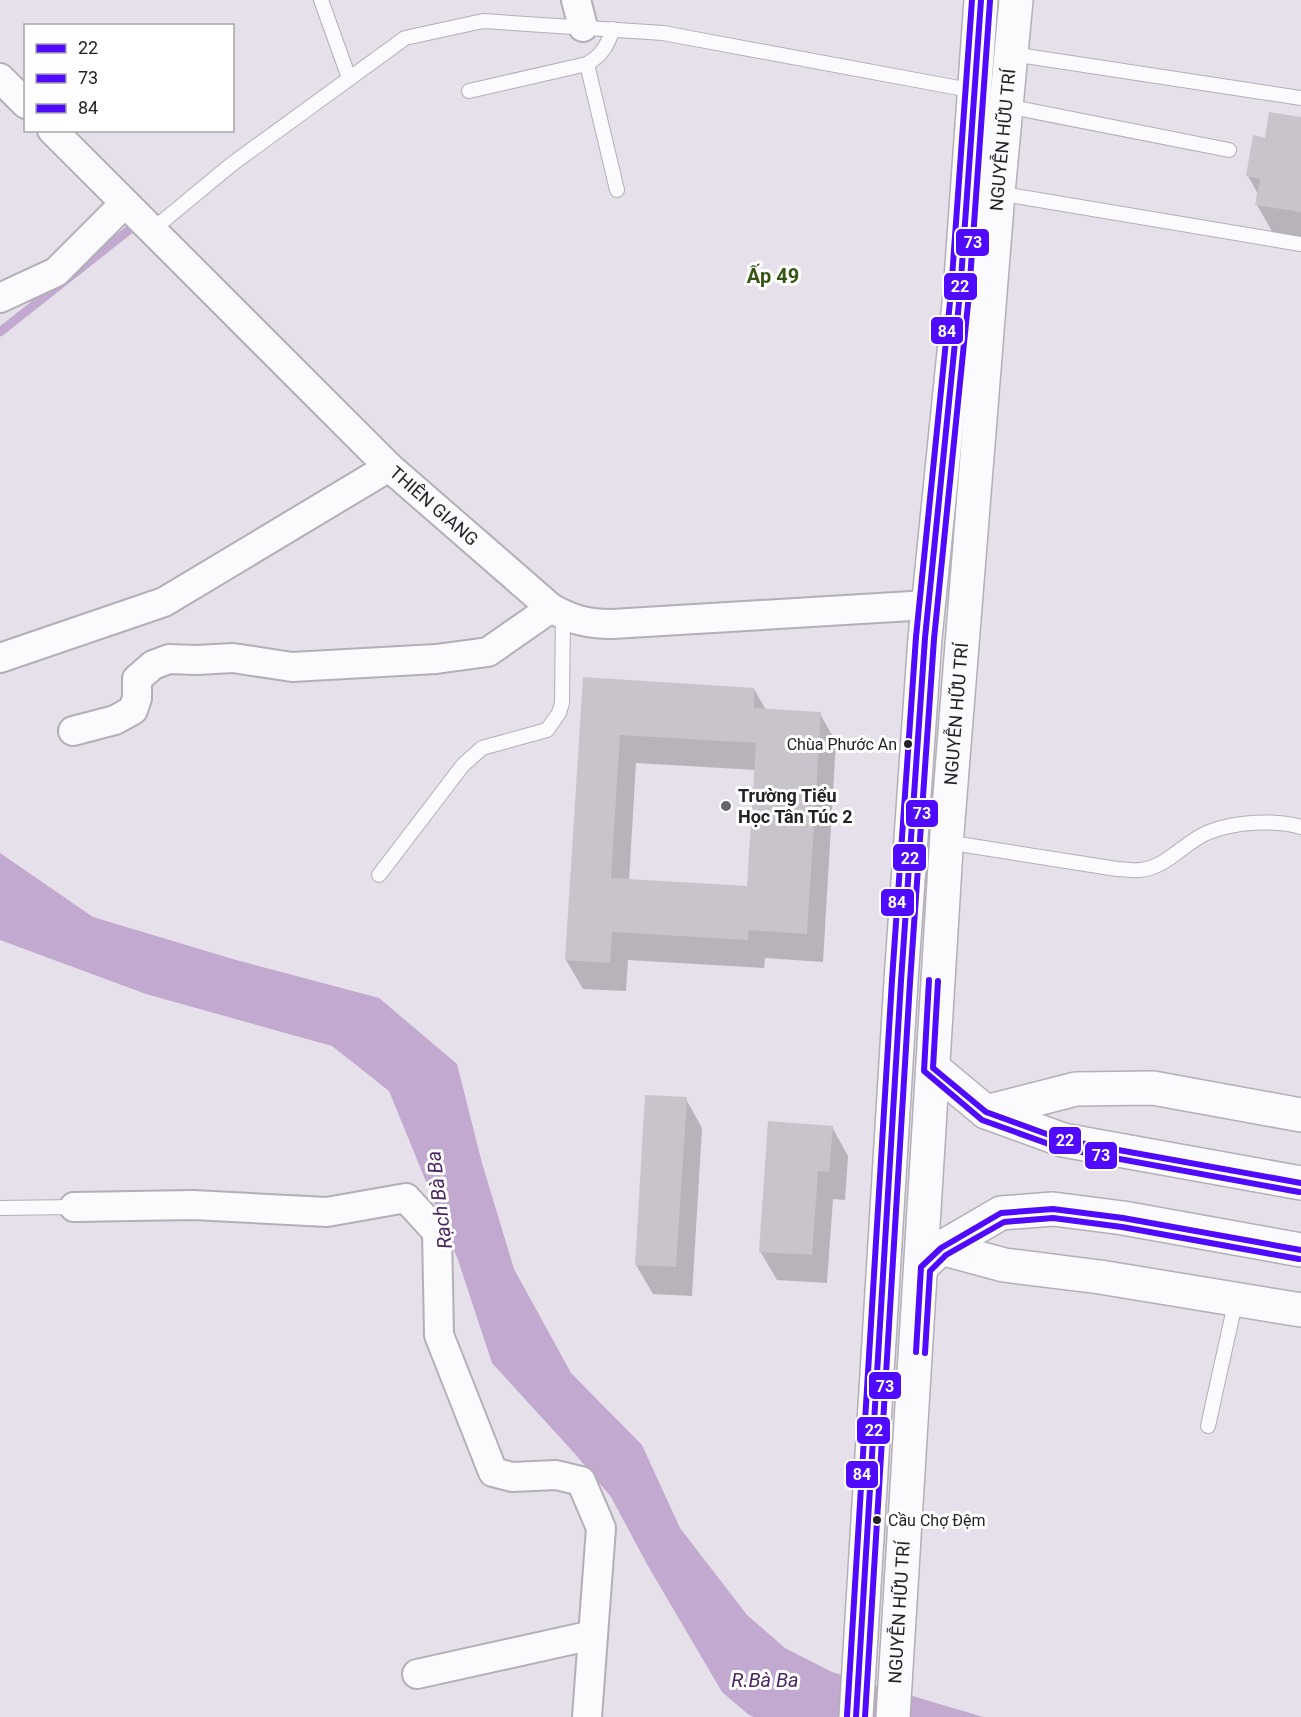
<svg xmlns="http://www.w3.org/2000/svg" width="1301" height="1717" font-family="Roboto,sans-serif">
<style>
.water{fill:#c1a9cf}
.shadow{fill:#0003;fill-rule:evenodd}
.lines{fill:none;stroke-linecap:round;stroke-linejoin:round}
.stream{stroke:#c1a9cf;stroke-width:9}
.building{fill:#c9c4cc;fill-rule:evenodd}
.lane-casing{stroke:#b3afb6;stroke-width:16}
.street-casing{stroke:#b3afb6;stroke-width:32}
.secondary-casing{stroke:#b3afb6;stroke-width:36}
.lane{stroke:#fbfafc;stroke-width:14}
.street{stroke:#fbfafc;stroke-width:28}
.secondary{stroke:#fbfafc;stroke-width:33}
.bus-1-casing{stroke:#fff;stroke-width:10}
.bus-2-casing{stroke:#fff;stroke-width:10}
.bus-3-casing{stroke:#fff;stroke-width:10}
.bus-1{stroke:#4f0aff;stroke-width:6}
.bus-2{stroke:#4f0aff;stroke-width:6}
.bus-3{stroke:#4f0aff;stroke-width:6}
.bus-dot{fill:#242127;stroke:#fff;stroke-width:2}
.poi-dot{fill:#68646b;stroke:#fff;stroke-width:2}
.labels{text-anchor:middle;stroke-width:6;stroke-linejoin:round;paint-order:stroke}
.bus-label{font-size:16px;fill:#242127;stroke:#fff;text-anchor:end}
.street-label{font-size:18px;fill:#242127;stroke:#fff}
.poi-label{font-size:18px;font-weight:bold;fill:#242127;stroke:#fff;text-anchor:start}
.neighbourhood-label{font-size:20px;font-weight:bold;fill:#335412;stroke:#fff}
.water-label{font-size:20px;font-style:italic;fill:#4d2562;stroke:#fff}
.line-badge{stroke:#fff;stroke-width:2}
.badge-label{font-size:16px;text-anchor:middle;font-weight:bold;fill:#fff}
</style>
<rect width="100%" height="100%" fill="#e6e0ea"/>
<!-- water -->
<path class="water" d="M 0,853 L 93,917 L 236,960 L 379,998 L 457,1064 L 482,1163 L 514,1269 L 571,1373 L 642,1445 L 680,1528 L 747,1615 L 785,1648 L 832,1672 L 983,1717 L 754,1717 L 749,1715 L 722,1692 L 648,1566 L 611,1497 L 576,1455 L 492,1363 L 458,1260 L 389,1091 L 332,1046 L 146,994 L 0,940 Z"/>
<!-- shadow -->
<path class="shadow" d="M 1301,119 L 1301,246 L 1278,242 L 1257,205 L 1258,194 L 1248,176 L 1267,139 Z
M 584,679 L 754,689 L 766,710 L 820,714 L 836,742 L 823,962 L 765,958 L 764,968 L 628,960 L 626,991 L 583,989 L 566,960 ZM 636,763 L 756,770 L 749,887 L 629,881 Z
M 686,1099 L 702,1128 L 692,1296 L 653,1294 L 636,1265 Z
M 832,1127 L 848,1156 L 845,1200 L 833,1199 L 827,1283 L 777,1280 L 760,1251 Z"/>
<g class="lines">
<!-- stream -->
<path class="stream" d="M 0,332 L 134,226"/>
</g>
<!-- building -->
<path class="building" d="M 1269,112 L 1301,117 L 1301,212 L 1255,205 L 1260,179 L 1246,176 L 1253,135 L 1265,138 Z
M 583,677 L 754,688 L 754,708 L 821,712 L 807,934 L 749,930 L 748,940 L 612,932 L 610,963 L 565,960 ZM 620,735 L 756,743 L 747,886 L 611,878 Z
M 645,1095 L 687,1097 L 676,1267 L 635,1265 Z
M 768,1121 L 833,1126 L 829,1172 L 818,1171 L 812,1255 L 759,1252 Z"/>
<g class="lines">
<defs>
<path id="lane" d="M 321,0 L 349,78
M 1012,54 L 1301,98
M 587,64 C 602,55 607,46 613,29
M 469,91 L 587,64 L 617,190
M 1006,106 L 1229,150
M 998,193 L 1301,244
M 151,231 L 232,164 L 405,38 L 483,21 L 663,33 L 975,91
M 946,842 L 1117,869 C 1124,869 1133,871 1140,870 C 1167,868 1185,841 1209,832 C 1234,822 1275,819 1301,827
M 379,875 L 463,765 L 482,748 L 547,730 L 559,713 L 562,703 L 563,615
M 0,1208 L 74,1207
M 1208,1426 L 1236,1299"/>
<g id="street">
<path d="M 576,0 L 583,27"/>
<path d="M 0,78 L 26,104"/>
<path id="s1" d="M 52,130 L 389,467 L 551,608 C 572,620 588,624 612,624 L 928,605"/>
<path d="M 0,298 L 56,272 L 124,204"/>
<path d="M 0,658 L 164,602 L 389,467"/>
<path d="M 73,731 L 115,720 L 133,710 L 137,698 L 137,679 L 153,665 L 169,659 L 197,660 L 233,658 L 292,667 L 436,659 L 488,652 L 551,608"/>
<path d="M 74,1207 L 193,1205 L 327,1212 L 406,1198 L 437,1232 L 439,1335 L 493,1472 L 512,1477 L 556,1475 L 581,1481 L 601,1528 L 587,1717"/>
<path d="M 417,1674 L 593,1635"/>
</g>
<g id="secondary">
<path d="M 933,1068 L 986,1112 L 1063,1140 L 1301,1183"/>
<path d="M 986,1112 L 1076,1089 L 1153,1088 L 1301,1115"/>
<path d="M 941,1248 L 1004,1265 L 1100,1277 L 1301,1310"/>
<path d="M 921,1267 L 941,1248 L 1001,1213 L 1053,1209 L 1123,1218 L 1301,1250"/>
<path d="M 856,1717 L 901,981 L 925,638 L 960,293 L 981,0"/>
<path id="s2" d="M 893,1717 L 947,833 L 998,193 L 1016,0"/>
</g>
</defs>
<!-- lane casing -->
<use href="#lane" class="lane-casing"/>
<!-- street casing -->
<use href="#street" class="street-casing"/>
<!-- secondary casing -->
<use href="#secondary" class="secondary-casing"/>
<!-- lane -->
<use href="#lane" class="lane"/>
<!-- street -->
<use href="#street" class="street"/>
<!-- secondary -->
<use href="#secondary" class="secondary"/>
<defs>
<path id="bus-1" d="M 938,981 L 933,1068 L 986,1112 L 1063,1140 L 1301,1183
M 916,1352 L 921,1267 L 941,1248 L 1001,1213 L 1053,1209 L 1123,1218 L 1301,1250
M 856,1717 L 901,981 L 925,638 L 960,293 L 981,0"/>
<path id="bus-2" d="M 929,980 L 924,1071 L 982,1120 L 1060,1148 L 1299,1192
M 925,1353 L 930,1271 L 946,1255 L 1004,1222 L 1053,1218 L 1122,1227 L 1299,1259
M 865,1717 L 910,982 L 934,639 L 969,294 L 990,1"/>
<path id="bus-3" d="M 847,1716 L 892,980 L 916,637 L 951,292 L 972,0"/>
</defs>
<!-- bus-1 casing -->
<use href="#bus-1" class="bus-1-casing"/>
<!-- bus-2 casing -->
<use href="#bus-2" class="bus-2-casing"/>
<!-- bus-3 casing -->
<use href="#bus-3" class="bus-3-casing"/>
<!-- bus-1 -->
<use href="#bus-1" class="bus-1"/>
<!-- bus-2 -->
<use href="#bus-2" class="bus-2"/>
<!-- bus-3 -->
<use href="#bus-3" class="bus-3"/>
</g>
<!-- markers -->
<g class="bus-dot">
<circle cx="908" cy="744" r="5"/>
<circle cx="877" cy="1520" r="5"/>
</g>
<circle class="poi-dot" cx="726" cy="806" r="6"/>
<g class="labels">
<!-- bus labels -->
<g class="bus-label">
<text x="897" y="750">Chùa Phước An</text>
<text x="888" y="1526" text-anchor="start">Cầu Chợ Đệm</text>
</g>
<!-- street labels -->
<g class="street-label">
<text dy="6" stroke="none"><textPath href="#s2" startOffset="1581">NGUYỄN HỮU TRÍ</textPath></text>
<text dy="6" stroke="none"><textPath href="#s1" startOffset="536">THIÊN GIANG</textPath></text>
<text dy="6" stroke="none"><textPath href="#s2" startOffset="1005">NGUYỄN HỮU TRÍ</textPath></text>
<text dy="6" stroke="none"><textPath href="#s2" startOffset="105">NGUYỄN HỮU TRÍ</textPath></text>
</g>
<!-- poi labels -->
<g class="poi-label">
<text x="738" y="802">Trường Tiểu<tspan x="738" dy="21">Học Tân Túc 2</tspan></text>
</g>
<!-- neighbourhood labels -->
<g class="neighbourhood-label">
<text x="773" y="283">Ấp 49</text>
</g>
<!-- water labels -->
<g class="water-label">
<text transform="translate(439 1200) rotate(-97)" y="7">Rạch Bà Ba</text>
<text x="765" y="1687">R.Bà Ba</text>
</g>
</g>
<g class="line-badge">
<rect x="955" y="228" width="35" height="29" rx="6" fill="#4f0aff"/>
<rect x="943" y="272" width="35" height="29" rx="6" fill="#4f0aff"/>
<rect x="930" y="316" width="34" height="29" rx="6" fill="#4f0aff"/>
<rect x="905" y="799" width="34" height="29" rx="6" fill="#4f0aff"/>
<rect x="892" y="843" width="35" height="29" rx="6" fill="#4f0aff"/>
<rect x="880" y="888" width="35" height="29" rx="6" fill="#4f0aff"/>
<rect x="1048" y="1126" width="34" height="29" rx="6" fill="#4f0aff"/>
<rect x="1084" y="1141" width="34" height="29" rx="6" fill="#4f0aff"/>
<rect x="868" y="1371" width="34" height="29" rx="6" fill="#4f0aff"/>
<rect x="856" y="1416" width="35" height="29" rx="6" fill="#4f0aff"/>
<rect x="845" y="1460" width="34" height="29" rx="6" fill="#4f0aff"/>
</g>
<g class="badge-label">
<text x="973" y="248">73</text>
<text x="960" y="292">22</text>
<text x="947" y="337">84</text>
<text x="922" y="819">73</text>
<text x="910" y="864">22</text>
<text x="897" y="908">84</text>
<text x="1065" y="1146">22</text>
<text x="1101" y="1161">73</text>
<text x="885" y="1392">73</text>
<text x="874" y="1436">22</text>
<text x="862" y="1480">84</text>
</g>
<!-- legend -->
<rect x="24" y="24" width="210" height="108" fill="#ffffff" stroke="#a7a6a9" stroke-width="1.5"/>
<rect x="36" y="44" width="30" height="9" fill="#4f0aff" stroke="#a7a6a9" stroke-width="1.5"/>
<text x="78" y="54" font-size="18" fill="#242127">22</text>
<rect x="36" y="74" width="30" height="9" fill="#4f0aff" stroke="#a7a6a9" stroke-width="1.5"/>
<text x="78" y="84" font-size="18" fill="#242127">73</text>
<rect x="36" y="104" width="30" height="9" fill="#4f0aff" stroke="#a7a6a9" stroke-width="1.5"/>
<text x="78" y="114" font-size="18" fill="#242127">84</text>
</svg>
